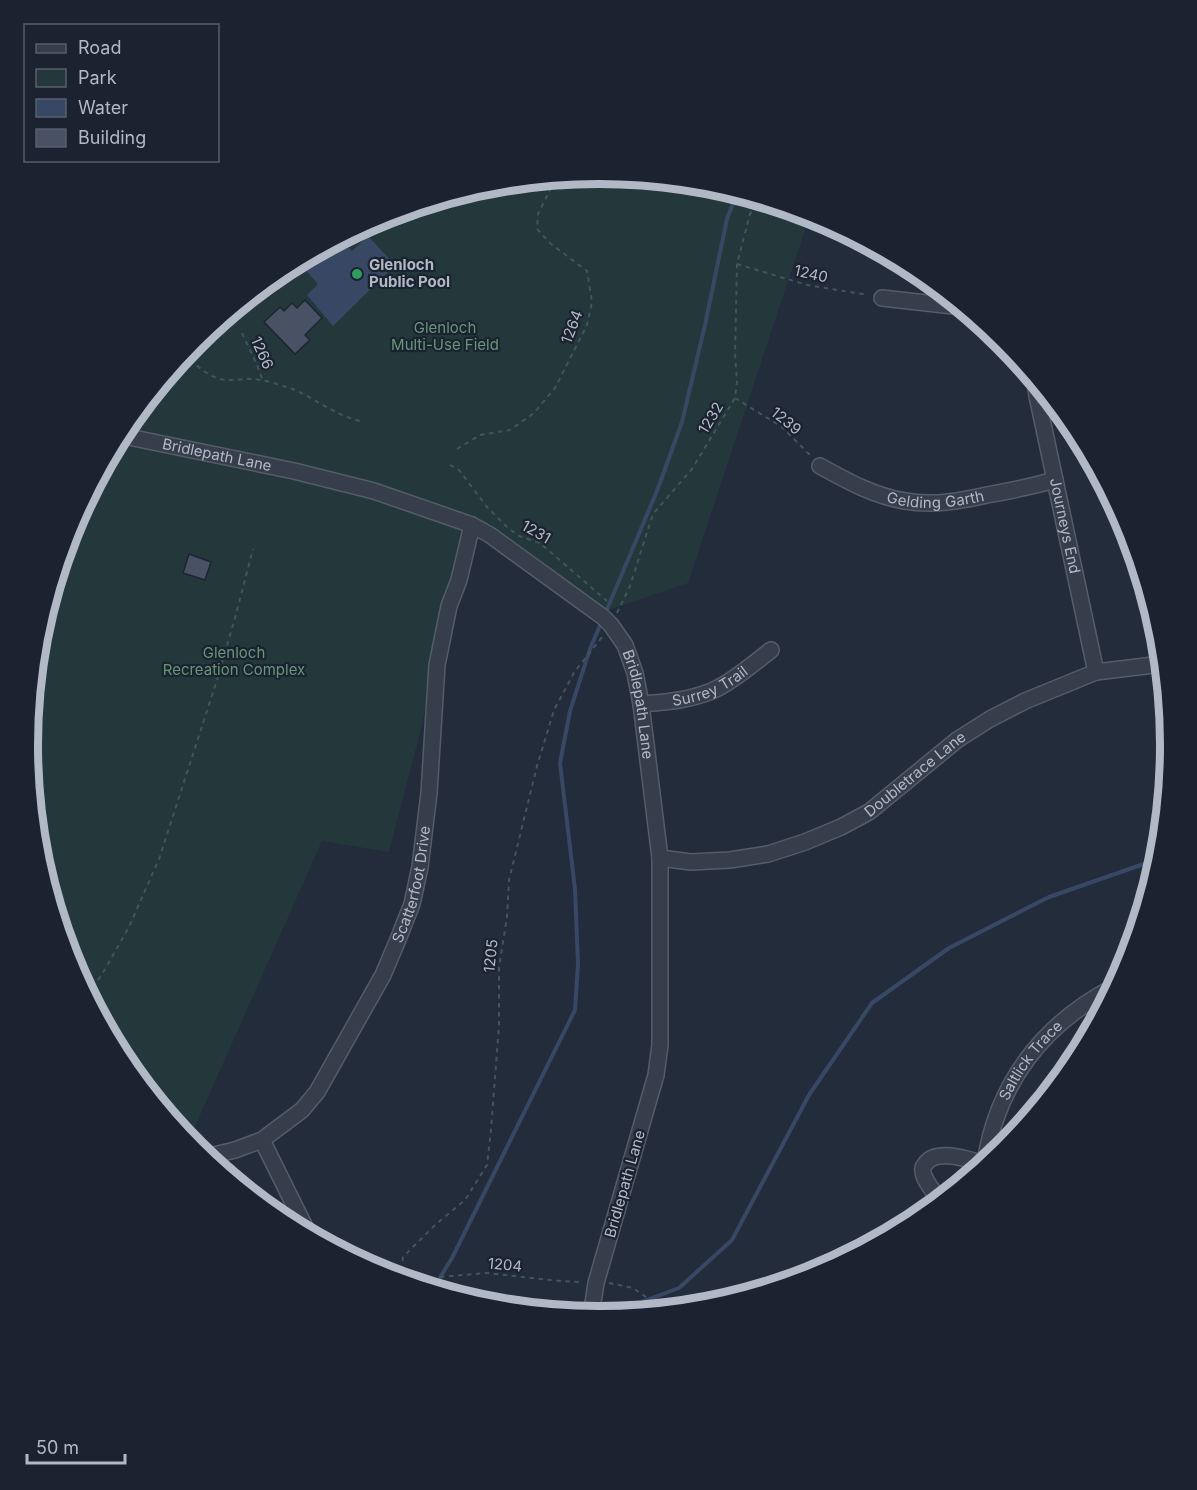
<svg xmlns="http://www.w3.org/2000/svg" width="1197" height="1490" font-family="Inter,sans-serif">
<style>
.green{fill:#24383c}
.water{fill:#384864}
.lines{fill:none;stroke-linecap:round;stroke-linejoin:round}
.stream{stroke:#384864;stroke-width:4}
.building{fill:#485264;stroke:#1d2532;stroke-width:1.5}
.minor-casing{stroke:#545c69;stroke-width:18}
.path{stroke:#425559;stroke-width:2;stroke-dasharray:4.5 4.5;stroke-linecap:butt}
.minor{stroke:#363e4b;stroke-width:15}
.leisure-dot{fill:#2e9e5b;stroke:#1b2330;stroke-width:2}
.labels{text-anchor:middle;stroke-width:4.5;stroke-linejoin:round;paint-order:stroke}
.poi-label{font-size:15px;font-weight:bold;fill:#b1b9c7;stroke:#1b2330;text-anchor:start}
.street-label{font-size:15px;fill:#b1b9c7;stroke:#1b2330}
.park-label{font-size:15px;fill:#689775;stroke:#1b2330}
.rim{fill:none;stroke:#b1b9c7;stroke-width:8}
</style>
<rect width="100%" height="100%" fill="#222c3b"/>
<!-- green -->
<path class="green" d="M 599,174 L 710,185 L 810,215 L 688,583 L 597,614 L 468,524 L 443,611 L 421,729 L 389,852 L 322,841 L 189,1140 L 187,1140 L 123,1062 L 70,963 L 38,855 L 27,745 L 38,633 L 71,526 L 124,427 L 195,341 L 281,270 L 380,217 L 487,184 Z"/>
<!-- water -->
<path class="water" d="M 368,236 L 395,265 L 333,326 L 307,295 L 318,284 L 301,265 L 315,252 L 339,239 L 352,251 Z"/>
<g class="lines">
<!-- stream -->
<path class="stream" d="M 605,614 L 657,491 L 682,422 L 705,325 L 727,219 L 737,193
M 433,1289 L 452,1258 L 575,1010 L 578,964 L 575,889 L 560,763 L 570,711 L 590,649 L 602,621
M 595,1315 L 620,1310 L 679,1288 L 732,1240 L 809,1095 L 872,1003 L 949,948 L 1049,897 L 1158,859"/>
</g>
<!-- building -->
<path class="building" d="M 305,300 L 322,318 L 305,335 L 310,340 L 295,354 L 264,322 L 280,307 L 284,311 L 292,303 L 297,308 Z
M 189,554 L 211,562 L 205,580 L 183,573 Z"/>
<g class="lines">
<defs>
<g id="minor">
<path d="M 882,298 L 962,307"/>
<path id="s1" d="M 1035,381 L 1037,396 L 1096,672"/>
<path id="s2" d="M 119,435 L 294,471 L 374,491 L 472,525 L 490,535 L 603,617 L 611,625 L 625,645 L 635,673 L 641,704 L 660,858 L 660,1045 L 656,1075 L 596,1283 L 591,1316"/>
<path id="s3" d="M 820,466 C 847,481 874,496 905,501 C 933,506 960,501 987,495 C 1010,491 1033,486 1055,480"/>
<path d="M 36,650 L 44,614"/>
<path id="s4" d="M 641,704 C 666,702 695,700 718,688 C 737,678 754,663 771,650"/>
<path id="s5" d="M 660,858 L 691,862 L 730,860 L 768,854 L 805,842 L 841,827 L 869,812 L 957,740 L 990,719 L 1025,701 L 1096,672 L 1162,664"/>
<path d="M 262,1140 L 309,1235"/>
<path id="s6" d="M 202,1155 L 214,1155 L 235,1150 L 262,1140 L 302,1110 L 317,1092 L 383,975 L 397,942 L 412,904 L 420,867 L 429,793 L 437,665 L 449,606 L 459,580 L 472,525"/>
<path id="s7" d="M 985,1163 C 997,1083 1043,1024 1114,987"/>
<path d="M 940,1200 C 935,1193 924,1181 923,1172 C 922,1168 923,1167 926,1163 C 937,1148 969,1160 985,1164"/>
</g>
</defs>
<!-- minor casing -->
<use href="#minor" class="minor-casing"/>
<!-- path -->
<path class="path" d="M 737,264 L 807,285 L 868,295
M 242,333 L 257,365 L 263,381
M 183,354 C 195,363 203,373 217,378 C 227,382 238,379 249,379 C 263,379 277,384 290,388 C 314,397 335,416 361,421
M 735,398 L 782,427 L 810,455
M 457,449 L 480,435 L 510,430 L 534,413 L 555,388 L 587,325 L 592,302 L 587,271 L 551,244 L 537,229 L 538,214 L 556,178
M 450,465 L 459,470 L 487,507 L 508,528 L 519,536 L 540,543 L 607,601
M 617,613 L 630,586 L 653,514 L 692,469 L 735,398 L 737,382 L 735,353 L 737,264 L 750,214 L 759,199
M 88,995 L 104,971 L 129,927 L 159,859 L 217,680 L 235,618 L 253,549
M 400,1279 L 403,1257 L 435,1225 L 465,1200 L 487,1165 L 491,1130 L 499,1025 L 499,967 L 507,917 L 509,880 L 537,766 L 554,710 L 575,671 L 603,636
M 609,1283 L 633,1288 L 665,1310
M 425,1287 L 440,1277 L 486,1273 L 560,1281 L 581,1282"/>
<!-- minor -->
<use href="#minor" class="minor"/>
</g>
<!-- markers -->
<circle class="leisure-dot" cx="357" cy="274" r="6"/>
<g class="labels">
<!-- poi labels -->
<g class="poi-label">
<text x="369" y="270">Glenloch<tspan x="369" dy="17">Public Pool</tspan></text>
</g>
<!-- street labels -->
<g class="street-label">
<text transform="translate(811 274) rotate(13)" y="5">1240</text>
<text transform="translate(572 327) rotate(-69)" y="5">1264</text>
<text transform="translate(262 353) rotate(66)" y="5">1266</text>
<text transform="translate(711 418) rotate(-59)" y="5">1232</text>
<text transform="translate(786 421) rotate(39)" y="5">1239</text>
<text dy="5" stroke="none"><textPath href="#s2" startOffset="100">Bridlepath Lane</textPath></text>
<text dy="5" stroke="none"><textPath href="#s3" startOffset="123">Gelding Garth</textPath></text>
<text dy="5" stroke="none"><textPath href="#s1" startOffset="148">Journeys End</textPath></text>
<text transform="translate(536 532) rotate(30)" y="5">1231</text>
<text dy="5" stroke="none"><textPath href="#s4" startOffset="72">Surrey Trail</textPath></text>
<text dy="5" stroke="none"><textPath href="#s2" startOffset="622">Bridlepath Lane</textPath></text>
<text dy="5" stroke="none"><textPath href="#s5" startOffset="278">Doubletrace Lane</textPath></text>
<text dy="5" stroke="none"><textPath href="#s6" startOffset="366">Scatterfoot Drive</textPath></text>
<text transform="translate(491 956) rotate(-84)" y="5">1205</text>
<text dy="5" stroke="none"><textPath href="#s7" startOffset="114">Saltlick Trace</textPath></text>
<text transform="translate(625 1184) rotate(-74)" y="5">Bridlepath Lane</text>
<text transform="translate(505 1265) rotate(5)" y="5">1204</text>
</g>
<!-- park labels -->
<g class="park-label">
<text x="445" y="333">Glenloch<tspan x="445" dy="17">Multi-Use Field</tspan></text>
<text x="234" y="658">Glenloch<tspan x="234" dy="17">Recreation Complex</tspan></text>
</g>
</g>
<!-- crop -->
<path d="M0 0H1197V1490H0ZM38 745a561 561 0 1 1 1122 0a561 561 0 1 1-1122 0Z" fill="#1b2330" fill-rule="evenodd"/>
<path class="rim" d="M38 745a561 561 0 1 1 1122 0a561 561 0 1 1-1122 0Z"/>
<!-- legend -->
<rect x="24" y="24" width="195" height="138" fill="#1b2330" stroke="#575f6c" stroke-width="1.5"/>
<rect x="36" y="44" width="30" height="9" fill="#363e4b" stroke="#575f6c" stroke-width="1.5"/>
<text x="78" y="54" font-size="18" fill="#b1b9c7">Road</text>
<rect x="36" y="69" width="30" height="18" fill="#24383c" stroke="#575f6c" stroke-width="1.5"/>
<text x="78" y="84" font-size="18" fill="#b1b9c7">Park</text>
<rect x="36" y="99" width="30" height="18" fill="#384864" stroke="#575f6c" stroke-width="1.5"/>
<text x="78" y="114" font-size="18" fill="#b1b9c7">Water</text>
<rect x="36" y="129" width="30" height="18" fill="#485264" stroke="#575f6c" stroke-width="1.5"/>
<text x="78" y="144" font-size="18" fill="#b1b9c7">Building</text>
<!-- scale -->
<path d="M27 1454v9h98v-9" fill="none" stroke="#b1b9c7" stroke-width="3"/>
<text x="36" y="1454" font-size="18" fill="#b1b9c7" stroke="#1b2330" stroke-width="4.5" paint-order="stroke">50 m</text>
</svg>
